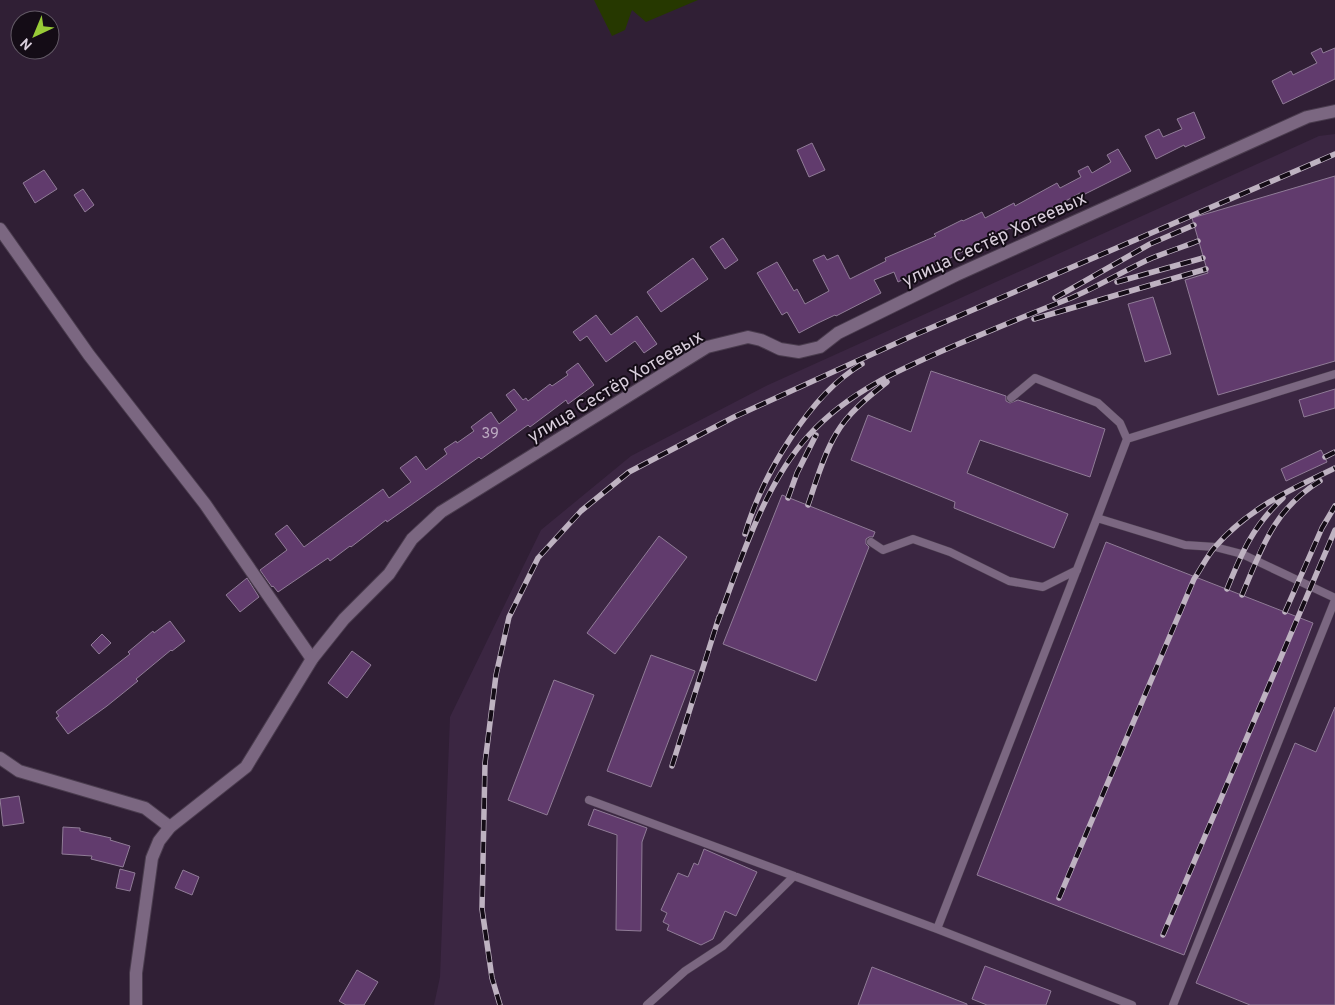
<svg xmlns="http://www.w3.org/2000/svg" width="1335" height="1005" font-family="Overpass,sans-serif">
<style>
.built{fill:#3b2642}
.green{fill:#263800}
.building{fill:#613b6d;stroke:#907c97}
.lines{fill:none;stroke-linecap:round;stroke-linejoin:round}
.service-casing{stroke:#4a3c4e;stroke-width:9}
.minor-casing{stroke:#4a3c4e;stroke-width:14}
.tertiary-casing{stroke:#4a3c4e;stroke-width:14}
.service{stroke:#7b6781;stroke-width:8}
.minor{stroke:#7b6781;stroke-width:12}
.tertiary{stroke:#7b6781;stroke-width:12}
.rail-casing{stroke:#beb2c1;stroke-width:5.5}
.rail{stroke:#140c16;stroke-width:4;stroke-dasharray:11;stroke-linecap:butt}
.labels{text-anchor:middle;stroke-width:4;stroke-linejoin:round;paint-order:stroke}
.number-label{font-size:15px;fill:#bcaac1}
.street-label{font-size:18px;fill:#dacfdd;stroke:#140c16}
</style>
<rect width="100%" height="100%" fill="#301f35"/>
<!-- built -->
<path class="built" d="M 1335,134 L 1335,1005 L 434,1005 L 440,977 L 450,717 L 541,530 L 631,456 L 768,385 L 1319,136 Z"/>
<!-- green -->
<path class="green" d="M 594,0 L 698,0 L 646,22 L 632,10 L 625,30 L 612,36 Z"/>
<!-- building -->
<path class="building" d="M 1321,48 L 1323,53 L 1335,48 L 1335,79 L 1283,104 L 1272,81 L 1291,71 L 1293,75 L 1317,63 L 1311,53 Z
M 1194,112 L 1205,138 L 1185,147 L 1184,145 L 1156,159 L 1145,136 L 1159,129 L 1163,137 L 1182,129 L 1177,119 Z
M 812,143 L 825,170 L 809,177 L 797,150 Z
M 1118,149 L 1131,171 L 1081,196 L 1080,193 L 1033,219 L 1032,217 L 1010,229 L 1010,228 L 920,273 L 920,271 L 898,282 L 894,272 L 874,280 L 881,293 L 836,316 L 835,315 L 818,323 L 799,333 L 787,312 L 782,315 L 757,273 L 777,262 L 794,291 L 797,289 L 805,304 L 829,291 L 813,260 L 824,255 L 827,260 L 838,255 L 850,279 L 886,261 L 885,258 L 936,236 L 934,234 L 962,220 L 963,221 L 982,212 L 985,218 L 1014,203 L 1015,206 L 1057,183 L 1060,188 L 1081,177 L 1078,171 L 1088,166 L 1092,173 L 1111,162 L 1107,155 Z
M 44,170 L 57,189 L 35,203 L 23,183 Z
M 1335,176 L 1335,361 L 1218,395 L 1185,280 L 1208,273 L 1192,218 Z
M 83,189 L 94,205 L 85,212 L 74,195 Z
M 723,238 L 738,260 L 725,269 L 710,247 Z
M 693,258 L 708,279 L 661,312 L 647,292 Z
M 1153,297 L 1171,354 L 1145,362 L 1128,304 Z
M 596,315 L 611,335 L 637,316 L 657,344 L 644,353 L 635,341 L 606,362 L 587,336 L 580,341 L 573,332 Z
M 578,363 L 594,385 L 568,404 L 566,400 L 530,427 L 528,425 L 481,459 L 479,457 L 387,522 L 386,520 L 351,547 L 350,546 L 330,561 L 328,558 L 278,592 L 273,586 L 272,587 L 260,570 L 287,550 L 275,534 L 287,525 L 304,547 L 383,489 L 389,498 L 411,482 L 400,468 L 416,456 L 426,470 L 447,454 L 444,449 L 456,441 L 457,443 L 474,431 L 471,427 L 491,412 L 499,424 L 517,410 L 506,395 L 514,389 L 523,400 L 526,398 L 528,401 L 550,384 L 552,386 L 568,375 L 566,372 Z
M 931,371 L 1006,396 L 1006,401 L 1010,403 L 1018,400 L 1105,429 L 1090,477 L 980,440 L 967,473 L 1068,514 L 1054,548 L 954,508 L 955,502 L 851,460 L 868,415 L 911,432 Z
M 1335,389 L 1335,408 L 1304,417 L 1299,400 Z
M 1321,450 L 1327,462 L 1286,481 L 1281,469 Z
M 782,495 L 875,532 L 873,537 L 869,537 L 866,539 L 866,544 L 869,547 L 816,681 L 723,644 Z
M 659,536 L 687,557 L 615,654 L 587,633 Z
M 1106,542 L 1313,623 L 1184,955 L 977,875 Z
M 247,578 L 259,597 L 240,612 L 226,595 Z
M 170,621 L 185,641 L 172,651 L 171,650 L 136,679 L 138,681 L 107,706 L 68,734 L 56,718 L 59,716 L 56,712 L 130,654 L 128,652 L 153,631 L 154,633 Z
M 102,634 L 111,643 L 99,654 L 91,645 Z
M 352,651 L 371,665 L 347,698 L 328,683 Z
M 651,655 L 695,671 L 651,787 L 607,771 Z
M 554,680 L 594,695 L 547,815 L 508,800 Z
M 1335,707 L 1335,1005 L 1250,1005 L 1196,983 L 1295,743 L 1316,752 Z
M 19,796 L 24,823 L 3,826 L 0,799 Z
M 594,809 L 647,828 L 642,842 L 641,931 L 616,930 L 617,835 L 588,825 Z
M 63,827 L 80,828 L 80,831 L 111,838 L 110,840 L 130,846 L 123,867 L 91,859 L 92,856 L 62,854 Z
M 704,849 L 757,872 L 736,916 L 725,911 L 713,939 L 701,945 L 667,930 L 669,925 L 663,922 L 667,913 L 661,910 L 678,873 L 688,877 L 694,863 L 698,865 Z
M 120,869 L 135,873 L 130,891 L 116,888 Z
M 183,870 L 199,877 L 192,895 L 175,888 Z
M 985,966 L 1051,991 L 1046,1005 L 987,1005 L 972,999 Z
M 872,967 L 967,1004 L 967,1005 L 858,1005 Z
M 357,970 L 378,982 L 364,1005 L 346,1005 L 339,1001 Z"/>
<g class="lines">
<defs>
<path id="service" d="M 1335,374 L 1127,439 L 1097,518 L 1185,545 L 1215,547 L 1242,554 L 1335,598
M 1011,398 L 1035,378 L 1098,403 L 1120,423 L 1127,439
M 871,542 L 883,550 L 913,539 L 950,552 L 1009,581 L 1043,587 L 1077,570
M 589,800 L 937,929 L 1132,1005
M 937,929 L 1097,518
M 647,1005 L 685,971 L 723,946 L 794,876
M 1173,1005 L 1335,600"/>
<path id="minor" d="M 0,229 L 89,355 L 205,504 L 312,659
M 0,758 L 19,771 L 145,808 L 170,827"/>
<path id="tertiary" d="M 136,1005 L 136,973 L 152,858 L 159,841 L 170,827 L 246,767 L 312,659 L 344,619 L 389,574 L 412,539 L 441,512 L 707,347 L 748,337 L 761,340 L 780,349 L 799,352 L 820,347 L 838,333 L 956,275 L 1307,117 L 1335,111"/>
</defs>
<!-- service casing -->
<use href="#service" class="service-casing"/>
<!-- minor casing -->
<use href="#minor" class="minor-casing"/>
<!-- tertiary casing -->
<use href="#tertiary" class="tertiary-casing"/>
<!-- service -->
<use href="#service" class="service"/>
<!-- minor -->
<use href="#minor" class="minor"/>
<!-- tertiary -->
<use href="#tertiary" class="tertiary"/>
<defs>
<path id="rail" d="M 1117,282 L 1203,258
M 1055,298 L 1150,244 L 1194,225
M 1034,319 L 1206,269
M 1325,457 L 1335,452
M 788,498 L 797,473 L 816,435
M 808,505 C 816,482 823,456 836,434 C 848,413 868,397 887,382
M 745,534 C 762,476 809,395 862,364
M 1227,589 C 1242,552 1253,526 1283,498
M 1242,595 C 1262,548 1273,510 1320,481
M 1285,612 L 1322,528 L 1335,506
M 717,624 C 740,562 764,484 809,435 C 849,391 903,368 956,345 C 994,329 1032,313 1071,298 C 1099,286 1125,270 1152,258 C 1167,252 1183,247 1198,241
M 672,766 L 719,617
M 1059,898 L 1194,579 C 1201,569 1207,556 1215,547 C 1248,509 1291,489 1335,468
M 1163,935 L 1335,530
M 500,1005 L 492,978 L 482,909 L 485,763 L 496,675 L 509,617 L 538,558 L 581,511 L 629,472 L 734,417 L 912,336 L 1335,154"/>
</defs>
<!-- rail casing -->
<use href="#rail" class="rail-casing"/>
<!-- rail -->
<use href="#rail" class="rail"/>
</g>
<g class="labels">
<!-- number labels -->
<g class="number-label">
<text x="490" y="438">39</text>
</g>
<!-- street labels -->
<g class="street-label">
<text transform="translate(994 239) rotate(-25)" y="6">улица Сестёр Хотеевых</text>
<text transform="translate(615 386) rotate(-31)" y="6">улица Сестёр Хотеевых</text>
</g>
</g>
<!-- north arrow -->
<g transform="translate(35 35) rotate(224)"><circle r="24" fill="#140c16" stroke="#635a66"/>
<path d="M0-4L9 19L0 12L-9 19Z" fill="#98cb37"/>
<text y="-8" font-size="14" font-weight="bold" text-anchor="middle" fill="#dacfdd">N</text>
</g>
</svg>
